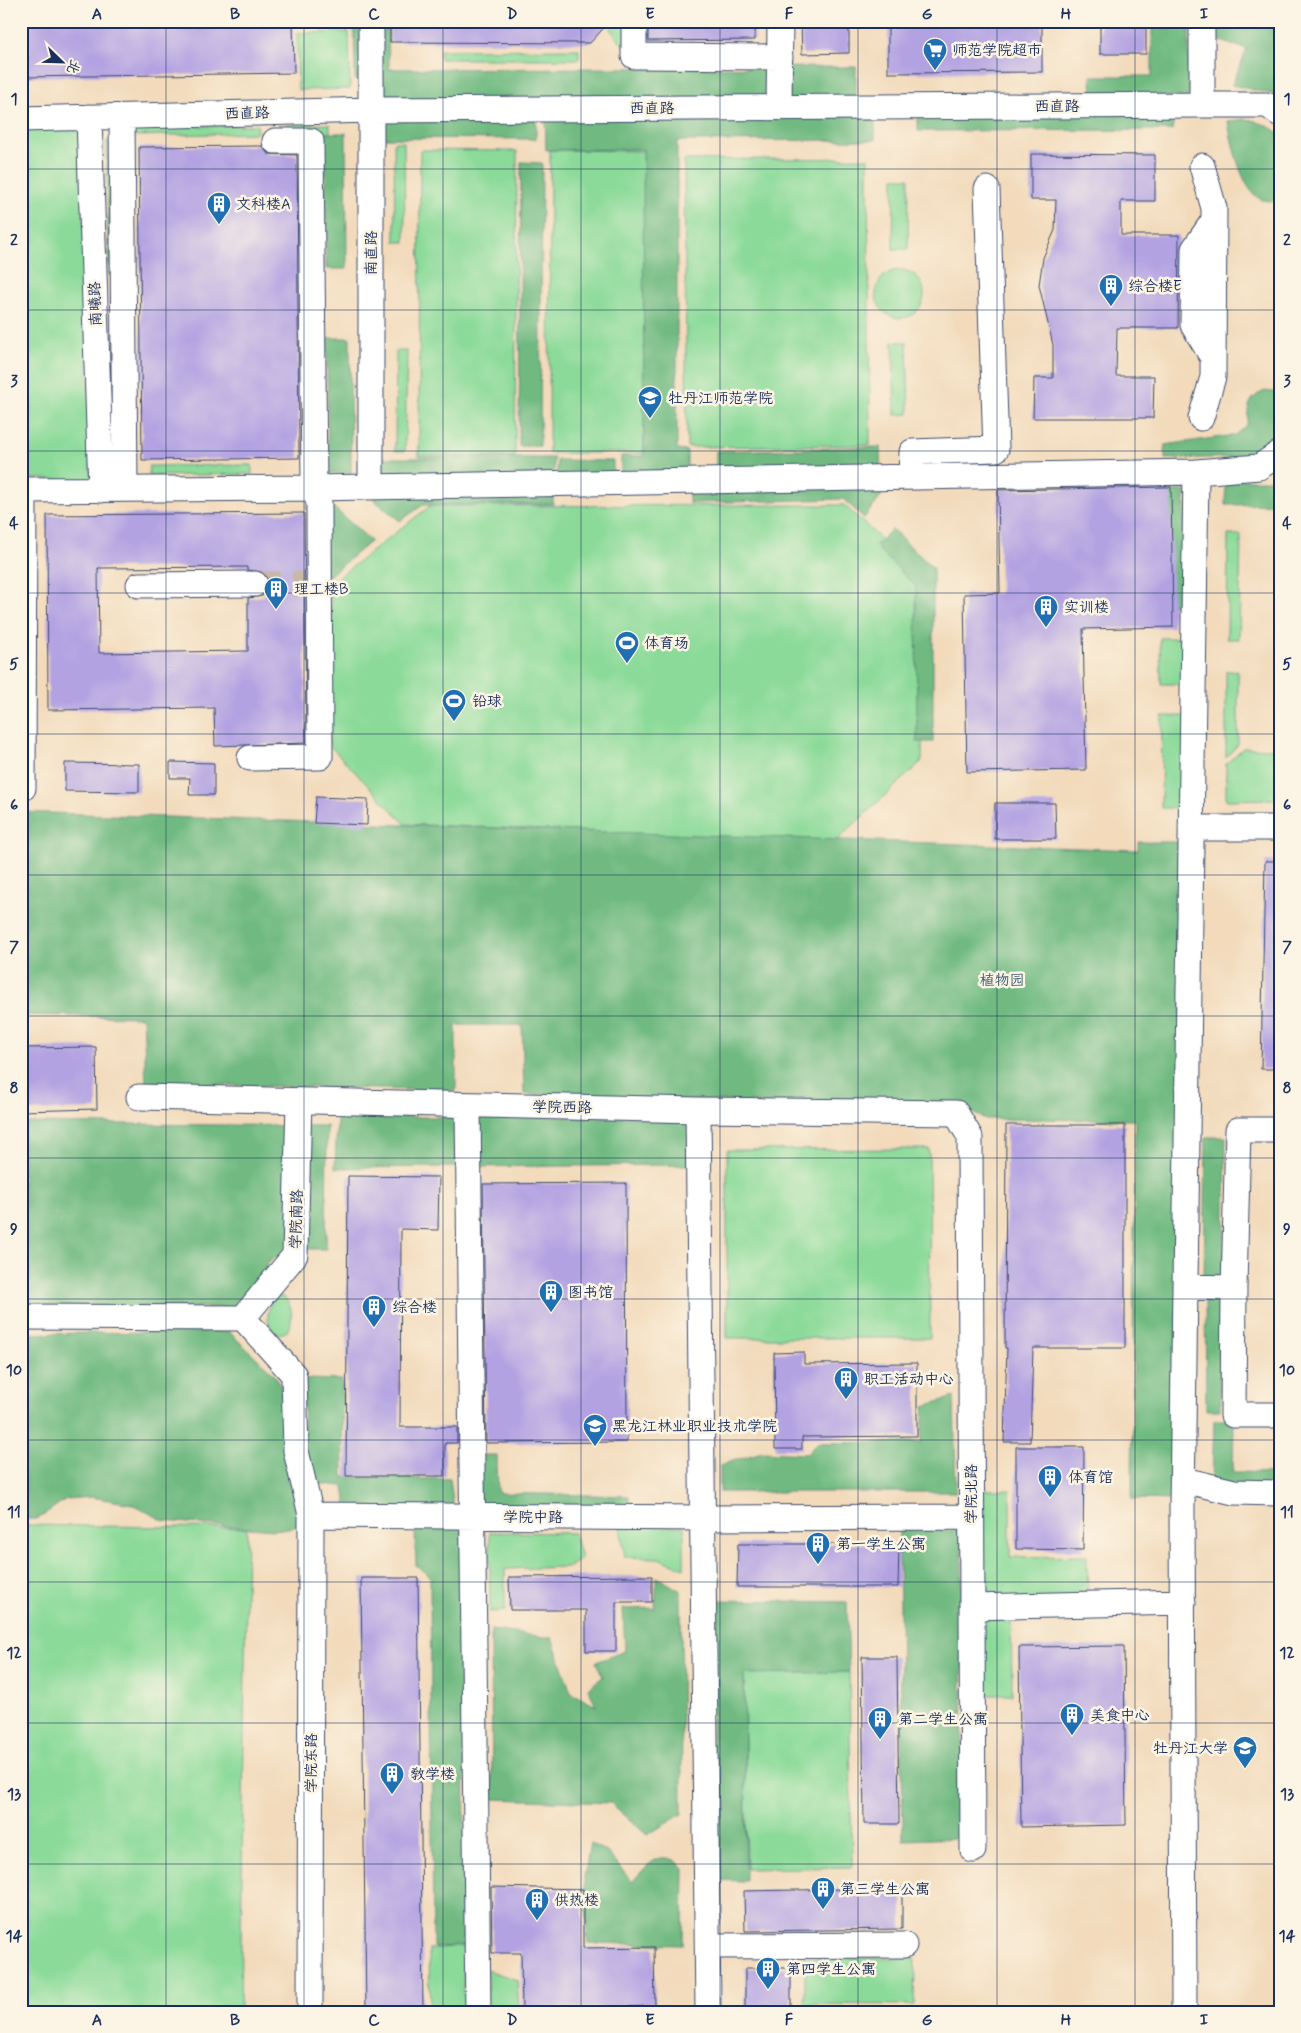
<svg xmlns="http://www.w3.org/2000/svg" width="1301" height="2033" font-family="Mynerve,'LXGW WenKai TC',sans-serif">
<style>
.green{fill:#8bda99;stroke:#53847c}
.forest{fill:#70ba81;stroke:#467470}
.building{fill:#b2a2e2;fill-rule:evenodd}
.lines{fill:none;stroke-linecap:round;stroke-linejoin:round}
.minor-tunnel{stroke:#c7b8a8;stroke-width:25;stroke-dasharray:25 12;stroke-linecap:butt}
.minor-casing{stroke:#3b496c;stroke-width:27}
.minor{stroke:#fff;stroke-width:25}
.grid{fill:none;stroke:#1b2f5e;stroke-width:1;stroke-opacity:0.55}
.labels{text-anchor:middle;stroke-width:5;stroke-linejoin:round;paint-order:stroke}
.poi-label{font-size:15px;fill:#1b2f5e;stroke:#fcf5e5;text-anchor:start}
.street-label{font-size:15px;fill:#1b2f5e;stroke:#fcf5e5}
.park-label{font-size:15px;fill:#375a6d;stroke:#fcf5e5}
.neatline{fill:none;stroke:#1b2f5e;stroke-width:2}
.grid-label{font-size:16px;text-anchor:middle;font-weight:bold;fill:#1b2f5e}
</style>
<rect width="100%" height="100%" fill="#fcf5e5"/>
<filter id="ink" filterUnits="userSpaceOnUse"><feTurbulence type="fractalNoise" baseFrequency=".02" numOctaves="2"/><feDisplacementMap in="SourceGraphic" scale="10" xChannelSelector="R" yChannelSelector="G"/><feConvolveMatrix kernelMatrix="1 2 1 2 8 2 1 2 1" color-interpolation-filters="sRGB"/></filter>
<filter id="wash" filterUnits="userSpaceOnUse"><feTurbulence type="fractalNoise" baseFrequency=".0096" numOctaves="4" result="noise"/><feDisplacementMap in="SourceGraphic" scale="20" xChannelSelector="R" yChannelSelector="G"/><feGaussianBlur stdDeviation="1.12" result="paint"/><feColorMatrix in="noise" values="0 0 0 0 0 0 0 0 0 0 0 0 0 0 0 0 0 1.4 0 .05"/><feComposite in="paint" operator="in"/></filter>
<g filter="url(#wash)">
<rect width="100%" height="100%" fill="#f2dabb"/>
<!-- green -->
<path class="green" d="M 615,24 L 627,24 L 624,46 L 610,29 Z
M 349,32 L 350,89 L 298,90 L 297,33 Z
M 579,49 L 579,59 L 440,59 L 440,50 Z
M 330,124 L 330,136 L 285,137 L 285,125 Z
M 257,125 L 257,133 L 131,136 L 126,127 Z
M 81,126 L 91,481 L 21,478 L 21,127 Z
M 394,142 L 404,142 L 405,242 L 395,242 Z
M 420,150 L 517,151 L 515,457 L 419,456 Z
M 550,150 L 645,151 L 644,453 L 549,453 Z
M 868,158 L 870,445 L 687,447 L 684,160 Z
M 894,178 L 909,178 L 908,249 L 893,249 Z
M876 294a24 24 0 1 1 48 0a24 24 0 1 1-48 0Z
M 893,342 L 907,342 L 909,414 L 895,415 Z
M 396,351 L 407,351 L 405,451 L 395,451 Z
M 252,465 L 252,474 L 149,476 L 149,466 Z
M 844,505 L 924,579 L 922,761 L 835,842 L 405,824 L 329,745 L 331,583 L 430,506 Z
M 1228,535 L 1241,535 L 1239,639 L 1227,639 Z
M 1160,638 L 1184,638 L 1185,684 L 1161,684 Z
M 1226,671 L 1238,671 L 1238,744 L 1226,758 Z
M 1162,716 L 1186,716 L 1185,808 L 1161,808 Z
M 1243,748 L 1280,749 L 1280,799 L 1226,800 L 1226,764 Z
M 929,1149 L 930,1338 L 727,1338 L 727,1150 Z
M 278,1296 C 289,1296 293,1311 291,1321 C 291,1325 288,1329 286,1332 L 279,1334 C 264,1327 267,1312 272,1299 Z
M 979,1490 L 1010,1490 L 1010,1557 L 1087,1556 L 1088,1600 L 980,1601 Z
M 21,1525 L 247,1528 L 240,2012 L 21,2012 Z
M 684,1526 L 684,1568 L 658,1558 L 625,1557 L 620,1527 Z
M 490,1532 L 574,1533 L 581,1558 L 569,1567 L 505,1569 L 505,1611 L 490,1612 Z
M 1011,1612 L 1012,1695 L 977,1695 L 977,1613 Z
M 849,1672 L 852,1867 L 747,1869 L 744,1674 Z
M 464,1946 L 463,1994 L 470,1995 L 470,2012 L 430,2012 L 429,1949 Z
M 805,1958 L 915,1958 L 914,2005 L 805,2004 Z
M 487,1970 L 517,1980 L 519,2010 L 612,2010 L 612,2012 L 487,2012 Z"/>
<!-- forest -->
<path class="forest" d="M 354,21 L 388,21 L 389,69 L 856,67 L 856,101 L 381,104 L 381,80 L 355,80 Z
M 1152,21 L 1189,21 L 1189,97 L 1092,97 L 1091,76 L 1152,76 Z
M 1217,21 L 1264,21 L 1280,32 L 1280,100 L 1272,94 L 1232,85 L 1247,49 L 1217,40 Z
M 875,108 L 875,140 L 677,141 L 677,450 L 687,451 L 687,477 L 621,477 L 621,456 L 644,456 L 643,149 L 546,150 L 545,110 Z
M 1172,111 L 1173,130 L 918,131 L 918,113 Z
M 379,115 L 536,115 L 536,139 L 379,138 Z
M 1246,119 C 1259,121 1269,126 1280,134 L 1280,200 C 1272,201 1264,202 1257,197 C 1241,185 1231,141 1228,121 Z
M 325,133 L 346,133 L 347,269 L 326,269 Z
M 106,141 L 115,141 L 118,275 L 109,275 Z
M 521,162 L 542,163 L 540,446 L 519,446 Z
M 327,338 L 350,338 L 351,473 L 328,473 Z
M 1265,391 L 1280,393 L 1280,444 L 1257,457 L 1165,459 L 1165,445 L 1235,435 L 1247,425 C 1248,408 1247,398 1265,391 Z
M 880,447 L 881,497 L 864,518 L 843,499 L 689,503 L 689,484 L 716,483 L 716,451 Z
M 374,458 L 554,458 L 553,504 L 423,505 L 400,521 L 374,500 Z
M 557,460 L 613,461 L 613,475 L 557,475 Z
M 1226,480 L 1280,480 L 1280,504 L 1225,505 Z
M 1163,491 L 1185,491 L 1184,605 L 1162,605 Z
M 324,499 L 371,541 L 324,580 Z
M 892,529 L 933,568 L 933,742 L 917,742 L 916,587 L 875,546 Z
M 21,812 L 1138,850 L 1138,842 L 1183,842 L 1177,1500 L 1132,1499 L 1135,1120 L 986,1119 L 965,1110 L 524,1094 L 522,1025 L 456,1025 L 456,1091 L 146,1083 L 143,1017 L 21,1015 Z
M 337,1117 L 688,1117 L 689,1165 L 335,1168 Z
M 23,1123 L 327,1126 L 326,1249 L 293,1249 L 268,1262 L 242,1308 L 21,1306 Z
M 1206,1137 L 1226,1137 L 1224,1283 L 1204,1283 Z
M 1205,1295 L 1220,1295 L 1220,1410 L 1206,1410 Z
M 228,1331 L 275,1375 L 288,1405 L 299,1526 L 275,1530 L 164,1521 L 132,1504 L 91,1497 L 66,1499 L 37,1519 L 21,1519 L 22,1334 Z
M 304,1379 L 342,1380 L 343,1477 L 450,1479 L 454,1509 L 347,1508 L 344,1486 L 311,1483 L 303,1449 Z
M 954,1397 L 956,1492 L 720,1492 L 720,1465 L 762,1452 L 807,1454 L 817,1443 L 921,1442 L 924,1406 Z
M 1214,1420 L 1234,1420 L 1233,1472 L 1280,1473 L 1280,1488 L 1212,1483 Z
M 467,1455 L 497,1455 L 498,1493 L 629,1496 L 629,1512 L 468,1510 Z
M 415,1526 L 466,1526 L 464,1946 L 433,1947 L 430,1577 L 416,1565 Z
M 899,1530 L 962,1531 L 963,1838 L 903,1840 Z
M 657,1577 L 681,1591 L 682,1814 L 647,1835 L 611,1803 L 492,1799 L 491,1630 L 552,1638 L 571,1693 L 596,1706 L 588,1688 L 603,1677 L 596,1662 L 625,1651 L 623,1609 L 655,1608 Z
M 713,1600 L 847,1602 L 849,1672 L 744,1674 L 746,1881 L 712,1880 Z
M 590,1843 L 608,1853 L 632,1882 C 642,1872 654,1853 671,1859 C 676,1860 681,1865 684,1868 L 683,1945 L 588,1943 L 584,1878 Z
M 684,2009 L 686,2012 L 612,2012 L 612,2010 Z"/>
<g id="blocks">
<!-- building -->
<path class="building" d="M 21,21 L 293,21 L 294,73 L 21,77 Z
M 390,21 L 610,21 L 590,43 L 390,42 Z
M 648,21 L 755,21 L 755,40 L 648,41 Z
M 801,21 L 849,21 L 849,53 L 802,54 Z
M 888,21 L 1042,21 L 1042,72 L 888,73 Z
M 1100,21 L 1146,21 L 1146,54 L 1100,54 Z
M 262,146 L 268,154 L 297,155 L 299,458 L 142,460 L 139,147 Z
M 1031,154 L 1155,155 L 1155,201 L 1121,201 L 1121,235 L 1179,235 L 1178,328 L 1117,328 L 1116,376 L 1154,376 L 1153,418 L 1033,418 L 1034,378 L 1053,378 L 1053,345 L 1039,285 L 1043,258 L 1055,230 L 1056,200 L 1031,200 Z
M 1171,487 L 1173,627 L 1083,629 L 1086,770 L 967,772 L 964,594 L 1000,593 L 998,490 Z
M 304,513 L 306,743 L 215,746 L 214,708 L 48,710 L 47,515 ZM 247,567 L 247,570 L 262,572 L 268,577 L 269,583 L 268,591 L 263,596 L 248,598 L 248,651 L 99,653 L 98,568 Z
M 170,762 L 214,763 L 214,795 L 189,795 L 190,778 L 170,778 Z
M 65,763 L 139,764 L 139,792 L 65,791 Z
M 316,797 L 368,799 L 367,825 L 314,823 Z
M 995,803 L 1055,803 L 1056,839 L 995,839 Z
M 1265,861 L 1280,861 L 1280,1069 L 1261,1069 Z
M 96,1047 L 97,1109 L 21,1111 L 21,1048 Z
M 1006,1125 L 1125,1125 L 1125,1348 L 1033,1348 L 1030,1442 L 1004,1442 L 1007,1348 L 1005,1348 Z
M 348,1176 L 439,1177 L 438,1230 L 401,1229 L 400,1427 L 457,1427 L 457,1443 L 445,1443 L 445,1476 L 346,1476 Z
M 626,1183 L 627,1442 L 486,1443 L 483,1184 Z
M 804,1352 L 804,1364 L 917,1363 L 917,1436 L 802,1437 L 802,1449 L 775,1449 L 774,1353 Z
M 1016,1447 L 1084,1447 L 1083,1550 L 1016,1549 Z
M 738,1544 L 899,1544 L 898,1587 L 737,1587 Z
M 652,1576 L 652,1602 L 616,1602 L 616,1651 L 586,1651 L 586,1610 L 510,1610 L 509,1577 Z
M 361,1578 L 418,1578 L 423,2012 L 366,2012 Z
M 1124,1646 L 1126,1825 L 1021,1827 L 1019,1647 Z
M 862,1657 L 897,1657 L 899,1824 L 864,1824 Z
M 491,1887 L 583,1889 L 583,1948 L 654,1947 L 655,2006 L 522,2009 L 521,1953 L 492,1953 Z
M 902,1888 L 902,1929 L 745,1931 L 744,1891 Z
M 745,1968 L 791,1968 L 791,2012 L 745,2012 Z"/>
</g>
</g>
<g filter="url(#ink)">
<use href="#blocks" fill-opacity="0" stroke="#3b496c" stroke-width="1"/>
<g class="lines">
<!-- minor-tunnel -->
<path class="minor-tunnel" d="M 255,584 L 304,584"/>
<defs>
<path id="minor" d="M 634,21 L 634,56 L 780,57
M 1202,21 L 1202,105
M 779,107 L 780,21
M 89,117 L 101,490
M 122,117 L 125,489
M 21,119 L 371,110 L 1202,105 L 1267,105 L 1280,114
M 1213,358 L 1193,325 L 1194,249 L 1214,220
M 1201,418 L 1213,377 L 1214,208 L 1202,166
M 911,477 L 912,452 L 996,449 L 987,189
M 371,485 L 371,21
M 21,490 L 314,488 L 1196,472 L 1259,467 L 1280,453
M 139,585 L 255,584
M 250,758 L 320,757 L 319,503 L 314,488 L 311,141 L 275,141
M 23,788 L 24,491
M 1191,828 L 1280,828
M 139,1097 L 698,1110 L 956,1113 L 970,1137 L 973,1850
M 468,1105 L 478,2012
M 698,1110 L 708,2012
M 1280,1130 L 1238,1130 L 1234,1288 L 1233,1415 L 1280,1415
M 1185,1287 L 1234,1288
M 21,1317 L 243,1318
M 243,1318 L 294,1375 L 296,1451 L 311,1515 L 703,1518 L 971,1517
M 243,1318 L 295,1255 L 299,1101
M 1183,1480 L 1234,1492 L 1280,1493
M 972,1607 L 1183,1602
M 708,1946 L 904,1945
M 310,2012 L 311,1515
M 1184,2012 L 1182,1507 L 1196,472"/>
</defs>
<!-- minor casing -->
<use href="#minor" class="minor-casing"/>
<!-- minor -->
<use href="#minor" class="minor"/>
</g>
</g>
<!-- grid -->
<path class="grid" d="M 166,21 L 166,2012M 304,21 L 304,2012M 443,21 L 443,2012M 581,21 L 581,2012M 720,21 L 720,2012M 858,21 L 858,2012M 997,21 L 997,2012M 1135,21 L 1135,2012M 21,169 L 1280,169M 21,310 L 1280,310M 21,451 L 1280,451M 21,593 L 1280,593M 21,734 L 1280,734M 21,875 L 1280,875M 21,1016 L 1280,1016M 21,1158 L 1280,1158M 21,1299 L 1280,1299M 21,1440 L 1280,1440M 21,1582 L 1280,1582M 21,1723 L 1280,1723M 21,1864 L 1280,1864"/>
<!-- icons -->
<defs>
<symbol id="supermarket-pin" viewBox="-11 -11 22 30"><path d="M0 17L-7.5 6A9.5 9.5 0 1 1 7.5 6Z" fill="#1f6fb2" stroke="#fcf5e5"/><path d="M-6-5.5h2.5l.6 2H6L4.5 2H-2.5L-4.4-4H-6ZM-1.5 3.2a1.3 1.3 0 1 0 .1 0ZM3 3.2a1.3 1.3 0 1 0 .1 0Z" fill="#fff"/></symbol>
<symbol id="building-pin" viewBox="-11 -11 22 30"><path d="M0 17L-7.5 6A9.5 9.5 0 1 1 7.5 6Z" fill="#1f6fb2" stroke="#fcf5e5"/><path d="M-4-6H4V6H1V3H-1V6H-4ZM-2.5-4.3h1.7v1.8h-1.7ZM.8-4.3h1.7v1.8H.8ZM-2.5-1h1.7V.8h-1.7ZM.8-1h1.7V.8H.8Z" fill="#fff"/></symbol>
<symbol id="university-pin" viewBox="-11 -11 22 30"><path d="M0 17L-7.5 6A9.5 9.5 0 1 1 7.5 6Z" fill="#1f6fb2" stroke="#fcf5e5"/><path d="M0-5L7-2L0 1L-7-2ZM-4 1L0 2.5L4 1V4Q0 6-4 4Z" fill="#fff"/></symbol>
<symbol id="stadium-pin" viewBox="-11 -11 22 30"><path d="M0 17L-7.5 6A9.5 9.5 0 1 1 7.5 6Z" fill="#1f6fb2" stroke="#fcf5e5"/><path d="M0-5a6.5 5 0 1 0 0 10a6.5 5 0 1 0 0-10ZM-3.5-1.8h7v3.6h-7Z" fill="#fff"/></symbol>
<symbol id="school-pin" viewBox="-11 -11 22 30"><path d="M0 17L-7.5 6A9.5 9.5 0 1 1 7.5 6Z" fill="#1f6fb2" stroke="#fcf5e5"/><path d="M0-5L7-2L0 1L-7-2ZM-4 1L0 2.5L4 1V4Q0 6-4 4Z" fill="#fff"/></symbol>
</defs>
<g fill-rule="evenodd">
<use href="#supermarket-pin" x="921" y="36" width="28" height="38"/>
<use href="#building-pin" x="205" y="190" width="28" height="38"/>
<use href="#building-pin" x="1097" y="272" width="28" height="38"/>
<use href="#university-pin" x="636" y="384" width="28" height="38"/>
<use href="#building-pin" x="262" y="575" width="28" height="38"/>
<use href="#building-pin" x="1032" y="593" width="28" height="38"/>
<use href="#stadium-pin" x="613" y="629" width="28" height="38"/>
<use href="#stadium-pin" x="440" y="687" width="28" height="38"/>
<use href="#building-pin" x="537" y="1278" width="28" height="38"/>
<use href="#building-pin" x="360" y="1293" width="28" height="38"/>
<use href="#building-pin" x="832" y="1365" width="28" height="38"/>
<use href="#university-pin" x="581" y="1412" width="28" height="38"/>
<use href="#building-pin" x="1036" y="1463" width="28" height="38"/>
<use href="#building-pin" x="804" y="1530" width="28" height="38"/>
<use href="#building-pin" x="1058" y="1701" width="28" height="38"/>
<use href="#building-pin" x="866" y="1705" width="28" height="38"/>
<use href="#school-pin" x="1231" y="1734" width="28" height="38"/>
<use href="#building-pin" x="378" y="1760" width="28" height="38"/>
<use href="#building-pin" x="809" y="1875" width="28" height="38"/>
<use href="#building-pin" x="523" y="1886" width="28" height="38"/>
<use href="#building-pin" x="754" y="1955" width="28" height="38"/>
</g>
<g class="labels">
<!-- poi labels -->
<g class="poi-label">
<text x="952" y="55">师范学院超市</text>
<text x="236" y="209">文科楼A</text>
<text x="1128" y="291">综合楼E</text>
<text x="668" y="403">牡丹江师范学院</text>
<text x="294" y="594">理工楼B</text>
<text x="1064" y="612">实训楼</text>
<text x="644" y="648">体育场</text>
<text x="472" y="706">铅球</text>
<text x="568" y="1297">图书馆</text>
<text x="392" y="1312">综合楼</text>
<text x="864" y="1384">职工活动中心</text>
<text x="612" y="1431">黑龙江林业职业技术学院</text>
<text x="1068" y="1482">体育馆</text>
<text x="836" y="1549">第一学生公寓</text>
<text x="1090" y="1720">美食中心</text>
<text x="898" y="1724">第二学生公寓</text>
<text x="1228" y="1753" text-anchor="end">牡丹江大学</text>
<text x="410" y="1779">教学楼</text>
<text x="840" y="1894">第三学生公寓</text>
<text x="554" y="1905">供热楼</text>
<text x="786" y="1974">第四学生公寓</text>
</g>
<!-- street labels -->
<g class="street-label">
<text x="1057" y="111">西直路</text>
<text x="652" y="113">西直路</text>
<text transform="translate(247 113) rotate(-2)" y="5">西直路</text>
<text transform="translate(371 253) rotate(-90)" y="5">南直路</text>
<text transform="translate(95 304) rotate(-92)" y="5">南曦路</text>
<text transform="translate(562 1107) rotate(1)" y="5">学院西路</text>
<text transform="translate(296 1219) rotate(-88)" y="5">学院南路</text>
<text transform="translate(971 1494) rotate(-90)" y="5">学院北路</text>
<text x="533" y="1522">学院中路</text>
<text transform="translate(311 1763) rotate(-90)" y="5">学院东路</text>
</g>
<!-- park labels -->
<g class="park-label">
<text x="1002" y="985">植物园</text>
</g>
</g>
<!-- margin -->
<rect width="1301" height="2033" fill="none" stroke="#fcf5e5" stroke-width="55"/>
<!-- north arrow -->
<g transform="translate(62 62) rotate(113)" stroke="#fcf5e5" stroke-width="4" paint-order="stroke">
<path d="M0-4L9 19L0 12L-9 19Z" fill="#1b2f5e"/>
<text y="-8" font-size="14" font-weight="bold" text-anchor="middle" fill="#1b2f5e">北</text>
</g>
<rect x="28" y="28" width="1246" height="1978" class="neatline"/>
<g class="grid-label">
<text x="97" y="19">A</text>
<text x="235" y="19">B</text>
<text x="374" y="19">C</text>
<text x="512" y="19">D</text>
<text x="650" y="19">E</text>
<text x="789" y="19">F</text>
<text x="927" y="19">G</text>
<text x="1066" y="19">H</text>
<text x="1204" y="19">I</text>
<text x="14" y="104">1</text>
<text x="1287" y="104">1</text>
<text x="14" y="245">2</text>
<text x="1287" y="245">2</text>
<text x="14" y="386">3</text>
<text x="1287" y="386">3</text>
<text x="14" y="528">4</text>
<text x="1287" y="528">4</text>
<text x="14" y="669">5</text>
<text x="1287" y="669">5</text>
<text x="14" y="810">6</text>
<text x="1287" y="810">6</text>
<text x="14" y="952">7</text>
<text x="1287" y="952">7</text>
<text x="14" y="1093">8</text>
<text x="1287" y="1093">8</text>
<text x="14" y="1234">9</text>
<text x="1287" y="1234">9</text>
<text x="14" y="1375">10</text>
<text x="1287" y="1375">10</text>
<text x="14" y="1517">11</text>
<text x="1287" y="1517">11</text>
<text x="14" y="1658">12</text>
<text x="1287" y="1658">12</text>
<text x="14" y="1799">13</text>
<text x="1287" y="1799">13</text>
<text x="14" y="1941">14</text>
<text x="1287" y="1941">14</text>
<text x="97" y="2025">A</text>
<text x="235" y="2025">B</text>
<text x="374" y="2025">C</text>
<text x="512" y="2025">D</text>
<text x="650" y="2025">E</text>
<text x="789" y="2025">F</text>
<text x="927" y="2025">G</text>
<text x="1066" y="2025">H</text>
<text x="1204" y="2025">I</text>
</g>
</svg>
